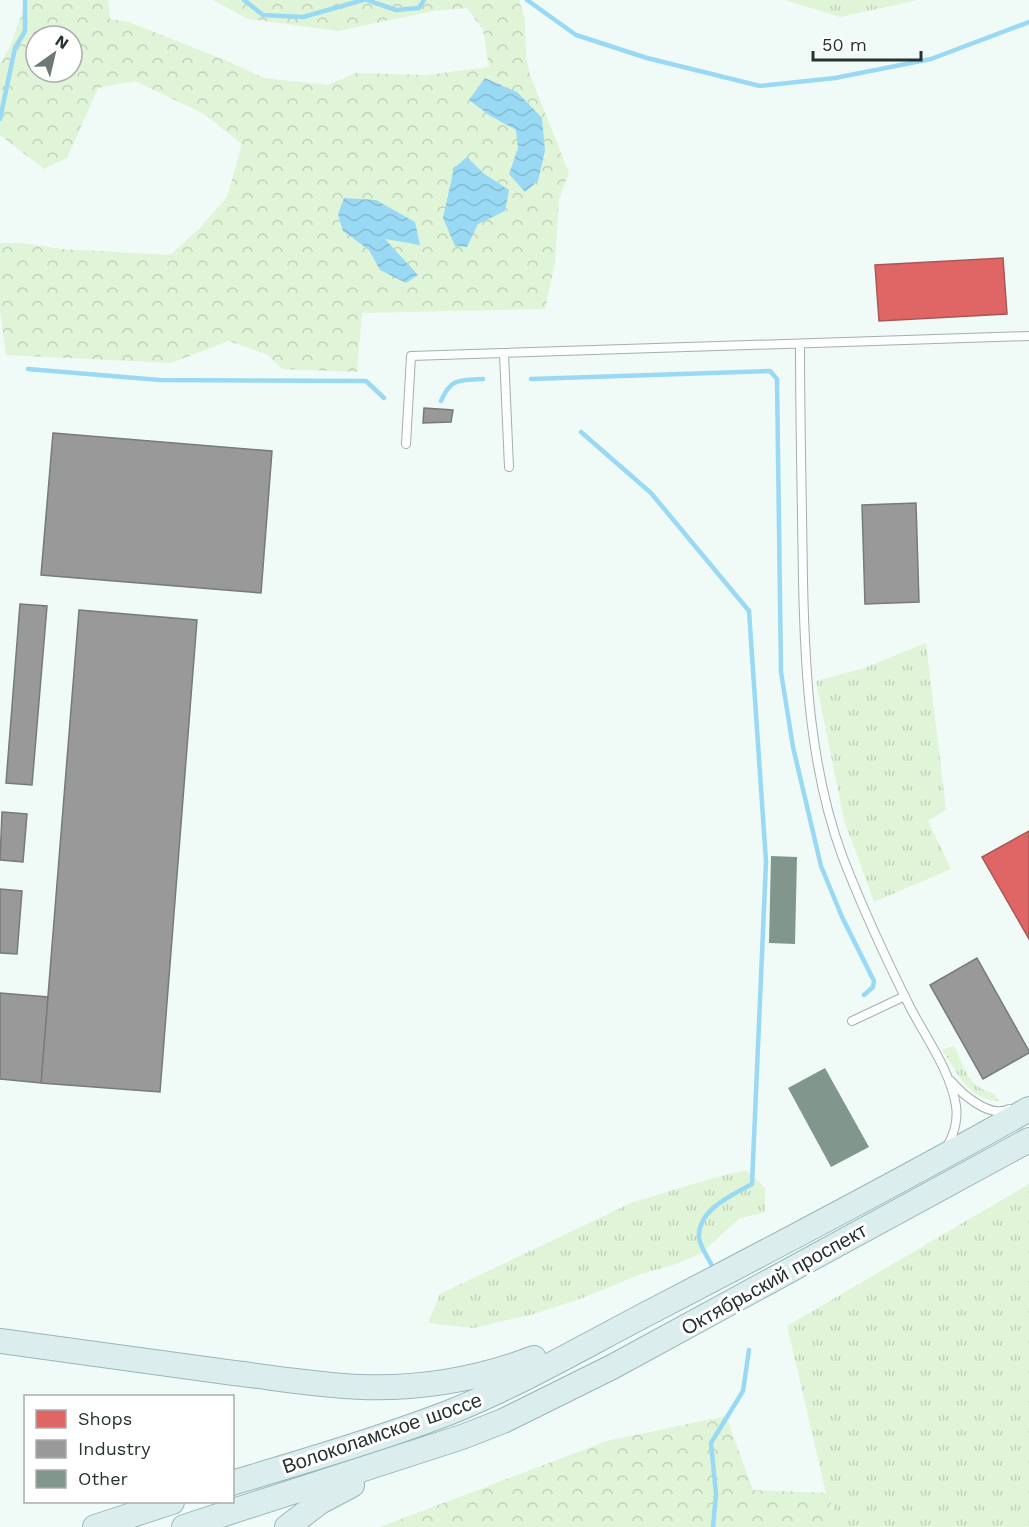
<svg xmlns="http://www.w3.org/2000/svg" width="1029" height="1527" font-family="'Work Sans',sans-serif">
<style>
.grass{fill:url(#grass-tufts)}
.forest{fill:url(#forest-crowns);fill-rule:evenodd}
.water{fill:url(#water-waves)}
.shops{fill:#e06666;stroke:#a95756;stroke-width:1.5}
.industry{fill:#999;stroke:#777a7a;stroke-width:1.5}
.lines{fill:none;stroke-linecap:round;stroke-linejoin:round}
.stream{stroke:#99d9f4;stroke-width:4.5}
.building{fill:#81968d}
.service-casing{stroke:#a5afac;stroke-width:10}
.primary-casing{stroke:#97b7b8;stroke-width:26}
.service{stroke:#fdfefe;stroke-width:8}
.primary{stroke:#dcedee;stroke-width:24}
.labels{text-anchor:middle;stroke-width:6;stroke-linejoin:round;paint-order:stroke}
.street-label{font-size:20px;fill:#283331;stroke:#fff}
</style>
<defs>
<pattern id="grass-tufts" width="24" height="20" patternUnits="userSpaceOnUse" patternTransform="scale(1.5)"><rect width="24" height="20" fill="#e0f4d8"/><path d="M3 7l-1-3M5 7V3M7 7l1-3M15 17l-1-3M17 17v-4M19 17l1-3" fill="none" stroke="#c0d2ba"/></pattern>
<pattern id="forest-crowns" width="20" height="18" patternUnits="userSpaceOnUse" patternTransform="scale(1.5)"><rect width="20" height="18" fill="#e0f4d8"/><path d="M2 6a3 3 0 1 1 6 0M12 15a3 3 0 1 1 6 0" fill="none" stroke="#c0d2ba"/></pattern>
<pattern id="water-waves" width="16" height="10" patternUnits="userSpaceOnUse" patternTransform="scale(1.5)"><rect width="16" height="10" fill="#99d9f4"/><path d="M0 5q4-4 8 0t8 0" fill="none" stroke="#84bbd2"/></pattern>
</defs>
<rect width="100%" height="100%" fill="#f0fbf8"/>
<!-- grass -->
<path class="grass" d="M 785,0 L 918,0 L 840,17 Z
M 926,643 L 946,810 L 928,821 L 951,869 L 874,902 L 844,820 L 816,681 L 864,668 Z
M 954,1046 C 965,1068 968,1087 993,1093 L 999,1101 C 969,1101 956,1071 942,1049 Z
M 746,1170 L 765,1188 L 765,1212 L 739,1219 L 700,1254 L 673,1265 L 641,1274 L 583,1298 L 534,1314 L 473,1328 L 428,1323 L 440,1294 L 631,1203 L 706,1180 Z
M 1029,1184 L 1029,1527 L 843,1527 L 826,1493 L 787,1326 Z"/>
<!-- forest -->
<path class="forest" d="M 27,0 L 108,0 L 110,19 L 129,22 L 227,61 L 264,78 L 328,85 L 356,73 L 426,75 L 489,67 L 483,30 L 467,8 L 433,11 L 338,31 L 248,19 L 213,0 L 519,0 L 525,19 L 526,57 L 530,75 L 569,173 L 559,199 L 555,262 L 545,309 L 362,313 L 357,372 L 282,369 L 268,355 L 229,341 L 171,363 L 6,355 L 0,310 L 0,243 L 23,243 L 62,249 L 170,255 L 199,229 L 227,197 L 242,144 L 204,114 L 135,81 L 98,88 L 67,158 L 44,169 L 0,135 L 0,64 L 9,49 ZM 36,36 L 72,36 L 72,72 L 36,72 Z
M 726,1416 L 753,1490 L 826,1493 L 843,1527 L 380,1527 L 607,1441 Z"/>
<!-- water -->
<path class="water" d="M 485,78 L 517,92 L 542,118 L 545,151 L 538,181 L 525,192 L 509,174 L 518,148 L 516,130 L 489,115 L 469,100 Z
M 467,157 L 483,173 L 509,190 L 505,211 L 478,224 L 467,247 L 455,246 L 443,218 L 454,168 Z
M 344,198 L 376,200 L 415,222 L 420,245 L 385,239 L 418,275 L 406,283 L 380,270 L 369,250 L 343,231 L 338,214 Z"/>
<!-- shops -->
<path class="shops" d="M 1003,258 L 1007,314 L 879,321 L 875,265 Z
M 1029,831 L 1029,939 L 982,857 Z"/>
<!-- industry -->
<path class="industry" d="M 424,408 L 453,410 L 451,422 L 423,423 Z
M 53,433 L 272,451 L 261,593 L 41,575 Z
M 916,503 L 919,602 L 865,604 L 862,505 Z
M 20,604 L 47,606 L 32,785 L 6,783 Z
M 79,610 L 197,620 L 160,1092 L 41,1083 Z
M 2,812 L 27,814 L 23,862 L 0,860 Z
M 0,889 L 22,891 L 17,954 L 0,953 Z
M 977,958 L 1029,1051 L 1029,1053 L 983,1079 L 930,985 Z
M 0,993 L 48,997 L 41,1083 L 0,1079 Z"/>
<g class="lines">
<!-- stream -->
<path class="stream" d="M 244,0 L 263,15 L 303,17 L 363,0
M 367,0 L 396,10 L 419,8 L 424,0
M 527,0 L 576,35 L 647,58 L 760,86 L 835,78 L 931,59 L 1029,22
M 0,119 L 15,48 L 25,31 L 25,0
M 28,369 L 160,380 L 366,381 L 384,398
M 531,379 L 770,371 L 777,379 L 781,672 L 793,747 L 821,866 L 842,917 L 874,981 L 873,987 L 864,995
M 441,401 C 451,378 459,380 483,379
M 581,432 L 651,493 L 749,611 L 766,862 L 752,1184 C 732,1195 697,1210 699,1238 C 700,1246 707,1256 711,1264
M 713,1527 L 716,1494 L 711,1443 L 743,1391 L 749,1350"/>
</g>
<!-- building -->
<path class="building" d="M 771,856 L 797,857 L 795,944 L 769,943 Z
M 825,1068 L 869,1147 L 831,1167 L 788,1088 Z"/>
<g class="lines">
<defs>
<path id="service" d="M 800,344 C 800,423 802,502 803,581 C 805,673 810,770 843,858 C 863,909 886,959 910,1007 C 926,1038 951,1072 956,1106 C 958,1119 954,1134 948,1145
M 504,354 L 509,467
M 406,444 L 411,356 L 1029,336
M 852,1021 L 905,996
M 951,1081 C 962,1094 990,1119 1009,1109"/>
<path id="primary" d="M 0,1341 C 78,1352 156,1363 234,1373 C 276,1378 318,1385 361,1387 C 420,1389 479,1379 534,1358
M 232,1483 C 305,1461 377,1440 448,1413 C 521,1384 588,1344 658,1308 C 783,1243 907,1178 1029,1109
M 95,1527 L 172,1502
M 184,1527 L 462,1437 L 503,1421 L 612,1367 L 1029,1140
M 287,1527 L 320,1502 L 352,1485"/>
</defs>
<!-- service casing -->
<use href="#service" class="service-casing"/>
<!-- primary casing -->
<use href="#primary" class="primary-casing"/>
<!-- service -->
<use href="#service" class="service"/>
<!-- primary -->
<use href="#primary" class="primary"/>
</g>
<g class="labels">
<!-- street labels -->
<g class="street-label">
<text transform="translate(774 1279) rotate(-29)" y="7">Октябрьский проспект</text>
<text transform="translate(382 1433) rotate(-19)" y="7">Волоколамское шоссе</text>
</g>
</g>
<!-- legend -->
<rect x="24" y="1395" width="210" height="108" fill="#ffffff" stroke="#a9adad" stroke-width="1.5"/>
<rect x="36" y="1410" width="30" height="18" fill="#e06666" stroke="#a9adad" stroke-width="1.5"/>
<text x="78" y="1425" font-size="18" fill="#283331">Shops</text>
<rect x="36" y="1440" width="30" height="18" fill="#999999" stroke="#a9adad" stroke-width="1.5"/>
<text x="78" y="1455" font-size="18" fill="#283331">Industry</text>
<rect x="36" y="1470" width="30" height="18" fill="#81968d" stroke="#a9adad" stroke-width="1.5"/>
<text x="78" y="1485" font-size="18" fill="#283331">Other</text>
<!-- north arrow -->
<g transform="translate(54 54) rotate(34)"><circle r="28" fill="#ffffff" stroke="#a9adad" stroke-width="1.5"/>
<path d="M0-4.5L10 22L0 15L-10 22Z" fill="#6e7977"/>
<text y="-9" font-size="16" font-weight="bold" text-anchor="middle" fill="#283331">N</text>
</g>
<!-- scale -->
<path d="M813 51v9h108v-9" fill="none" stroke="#283331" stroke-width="3"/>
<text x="822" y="51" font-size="18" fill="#283331" stroke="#ffffff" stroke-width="4.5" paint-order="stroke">50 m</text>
</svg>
